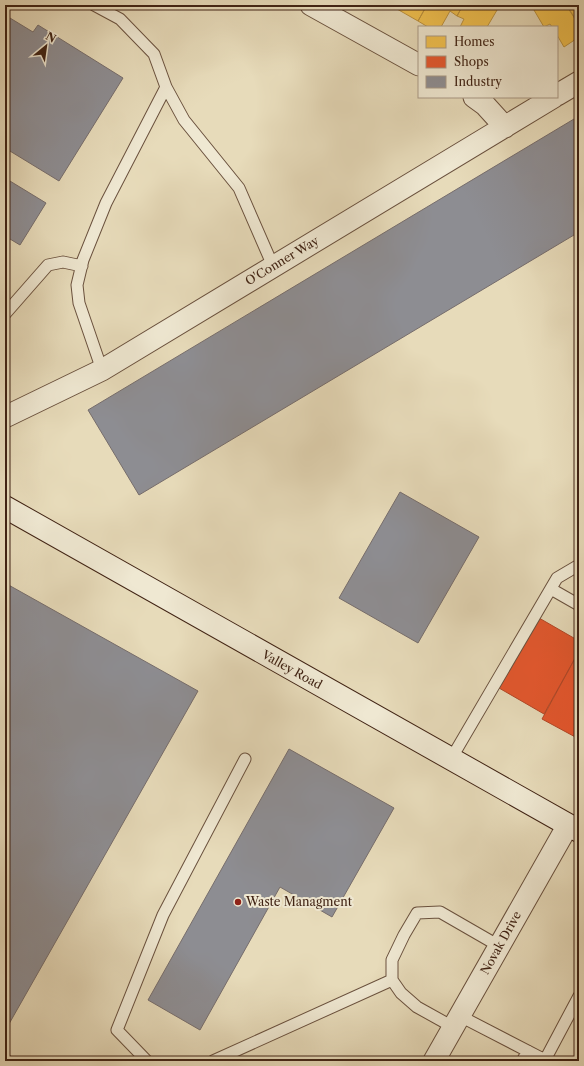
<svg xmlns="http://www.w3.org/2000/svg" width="584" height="1066" font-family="'Libre Caslon Text',serif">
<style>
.homes{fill:#f2c14e;stroke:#bd923d}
.shops{fill:#e4572e;stroke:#b34726}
.industry{fill:#8d8d92;stroke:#766d6c}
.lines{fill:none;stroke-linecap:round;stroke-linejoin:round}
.lane-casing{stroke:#6a513e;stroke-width:13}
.street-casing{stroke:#6a513e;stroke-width:23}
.secondary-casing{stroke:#402314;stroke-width:24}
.lane{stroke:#efe8d2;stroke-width:11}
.street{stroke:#efe8d2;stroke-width:21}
.secondary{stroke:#efe8d2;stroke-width:22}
.poi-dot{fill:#8f2418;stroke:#efe8d2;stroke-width:1.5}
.labels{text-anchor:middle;stroke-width:4;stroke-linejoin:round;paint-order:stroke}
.street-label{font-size:12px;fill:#402314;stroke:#efe8d2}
.poi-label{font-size:12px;fill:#402314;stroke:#efe8d2;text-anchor:start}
</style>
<rect width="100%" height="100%" fill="#e7dbba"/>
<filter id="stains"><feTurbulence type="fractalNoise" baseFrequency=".005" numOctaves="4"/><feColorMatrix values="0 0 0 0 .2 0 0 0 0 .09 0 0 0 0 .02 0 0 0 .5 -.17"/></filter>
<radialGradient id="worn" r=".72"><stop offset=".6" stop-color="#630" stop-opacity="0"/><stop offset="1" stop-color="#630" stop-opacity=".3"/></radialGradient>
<!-- homes -->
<path class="homes" d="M 399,5 L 427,5 L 418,21 L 397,9 Z
M 427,5 L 463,5 L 457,16 L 450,11 L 441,27 L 428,27 L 418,21 Z
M 463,5 L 500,5 L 487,27 L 460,27 L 464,19 L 457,16 Z
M 531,5 L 566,5 L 579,25 L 579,37 L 564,47 L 557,35 L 557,27 L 552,27 L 550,24 L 544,27 Z
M 566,5 L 579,5 L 579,25 L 571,12 Z"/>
<!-- shops -->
<path class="shops" d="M 539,618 L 579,641 L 579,651 L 544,714 L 499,688 Z
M 579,651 L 579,739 L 542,719 Z"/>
<!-- industry -->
<path class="industry" d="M 5,15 L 33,32 L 38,25 L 123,78 L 59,181 L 5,148 Z
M 579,116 L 579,232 L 139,495 L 88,410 Z
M 5,178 L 46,203 L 20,245 L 5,236 Z
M 400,492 L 479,537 L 418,643 L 339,598 Z
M 5,583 L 198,691 L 5,1031 Z
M 289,749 L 394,808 L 332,917 L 280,887 L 200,1030 L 148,1000 Z
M 5,1053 L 20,1061 L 5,1061 Z"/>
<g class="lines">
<defs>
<path id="lane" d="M 94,5 L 120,19 L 154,54 L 166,87 L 184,120 L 239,188 L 273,266
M 5,314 L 48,265 L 63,262 L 82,266
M 102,370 L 79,303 L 77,285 L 83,260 L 106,203 L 166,87
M 551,589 L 579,605
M 451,759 L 557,578 L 579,565
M 460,1016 L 545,1060 L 579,996
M 453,1027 L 417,1007 L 401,993 L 392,980 L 392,960 L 404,935 L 417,913 L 440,912 L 499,946
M 147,1061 L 117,1030 L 163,915 L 245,759
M 213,1061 L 392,980
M 522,1061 L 528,1051"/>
<path id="street" d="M 311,5 L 419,65
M 557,95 L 579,82
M 474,97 L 485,105 L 505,127
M 5,417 L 102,370 L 554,97
M 434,1061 L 568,825"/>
<path id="secondary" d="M 5,507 L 579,831"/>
</defs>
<!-- lane casing -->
<use href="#lane" class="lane-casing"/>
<!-- street casing -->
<use href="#street" class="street-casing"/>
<!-- secondary casing -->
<use href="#secondary" class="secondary-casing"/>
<!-- lane -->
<use href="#lane" class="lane"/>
<!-- street -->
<use href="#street" class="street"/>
<!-- secondary -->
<use href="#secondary" class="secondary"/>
</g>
<!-- markers -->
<circle class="poi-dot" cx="238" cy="902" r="4"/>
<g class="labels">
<!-- street labels -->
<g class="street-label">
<text transform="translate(282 261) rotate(-31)" y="4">O'Conner Way</text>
<text transform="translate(292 670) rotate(29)" y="4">Valley Road</text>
<text transform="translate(501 943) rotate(-61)" y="4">Novak Drive</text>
</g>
<!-- poi labels -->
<g class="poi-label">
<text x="246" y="906">Waste Managment</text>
</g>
</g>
<!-- margin -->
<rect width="584" height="1066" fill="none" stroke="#e7dbba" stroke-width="20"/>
<rect x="6" y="6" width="572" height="1054" fill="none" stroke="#402314" stroke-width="2"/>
<rect x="10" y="10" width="564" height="1046" fill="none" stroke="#402314"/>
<!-- legend -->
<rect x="418" y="26" width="140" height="72" fill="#efe8d2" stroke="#a99986"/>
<rect x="426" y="36" width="20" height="12" fill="#f2c14e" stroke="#a99986"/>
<text x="454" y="46" font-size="12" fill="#402314">Homes</text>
<rect x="426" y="56" width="20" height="12" fill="#e4572e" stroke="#a99986"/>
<text x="454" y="66" font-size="12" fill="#402314">Shops</text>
<rect x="426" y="76" width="20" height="12" fill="#8d8d92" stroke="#a99986"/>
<text x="454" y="86" font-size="12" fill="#402314">Industry</text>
<!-- north arrow -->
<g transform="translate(46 46) rotate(29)" stroke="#efe8d2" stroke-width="3" paint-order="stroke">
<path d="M0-3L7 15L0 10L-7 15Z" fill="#402314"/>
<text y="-6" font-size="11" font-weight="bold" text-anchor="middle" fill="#402314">N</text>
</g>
<rect width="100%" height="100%" filter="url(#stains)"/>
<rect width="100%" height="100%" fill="url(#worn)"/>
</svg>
